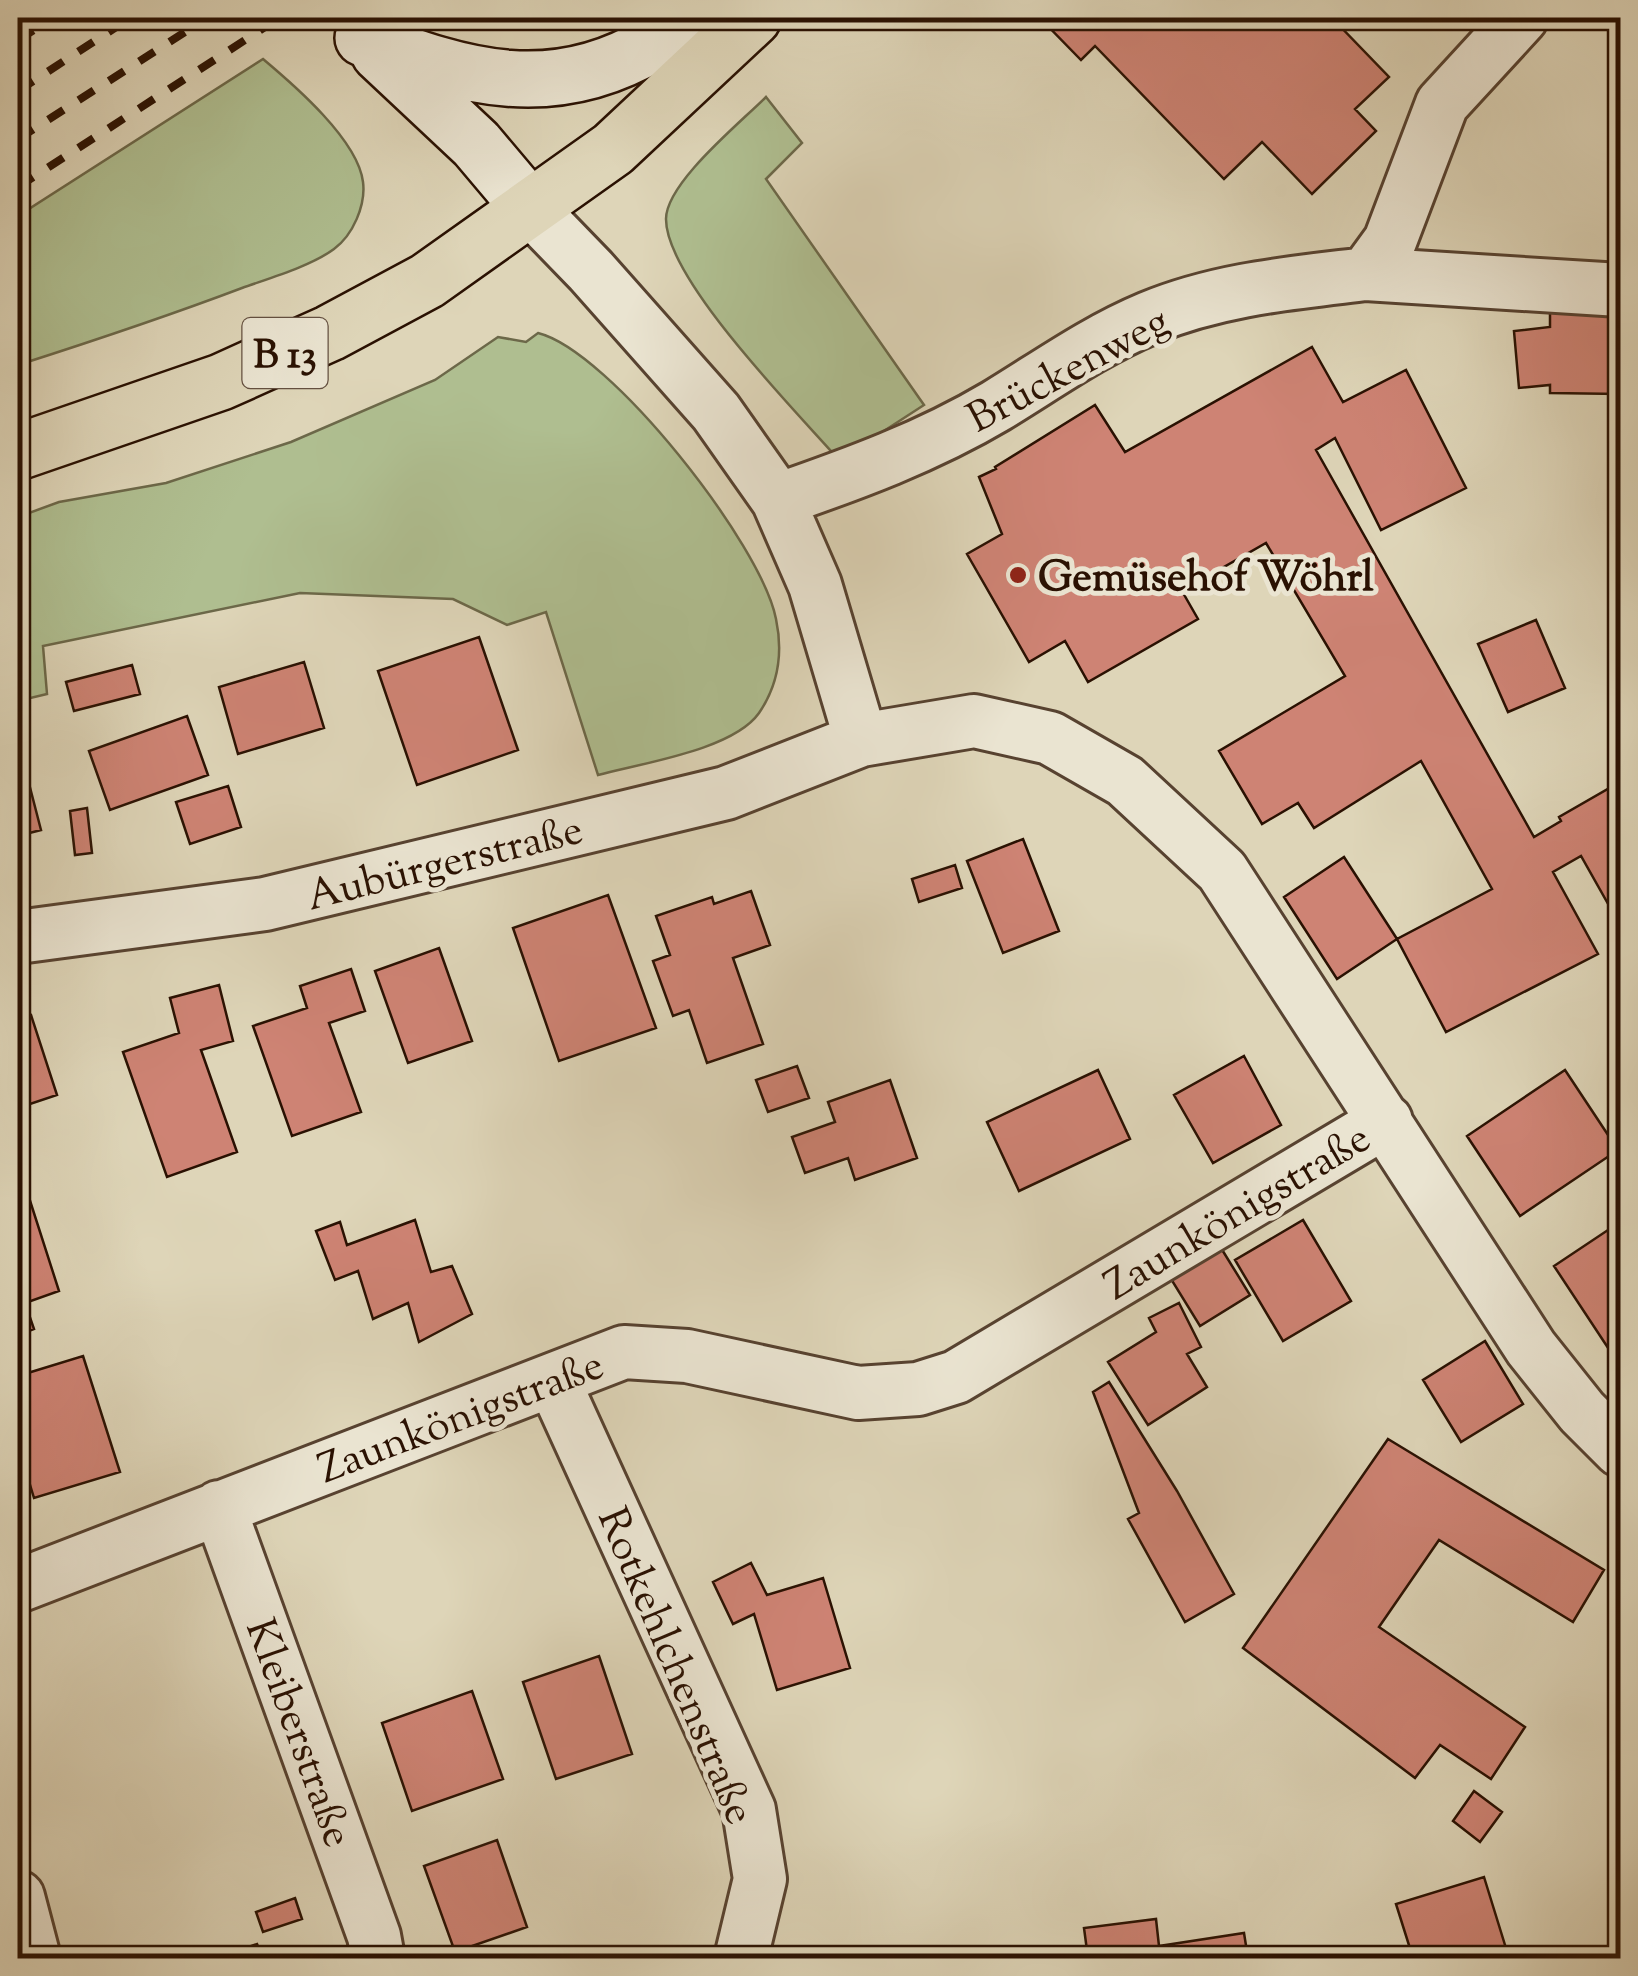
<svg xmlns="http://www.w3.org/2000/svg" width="1638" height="1976" font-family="'Sorts Mill Goudy',serif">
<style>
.green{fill:#afbe90;stroke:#6c6849;stroke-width:2.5}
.building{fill:#ce8374;stroke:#2a1102;stroke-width:2.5}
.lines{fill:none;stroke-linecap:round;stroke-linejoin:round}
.minor-casing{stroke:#574230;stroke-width:58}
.secondary-casing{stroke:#2a1102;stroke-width:60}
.primary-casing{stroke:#2a1102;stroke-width:60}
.minor{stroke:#eae4d1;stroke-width:52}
.secondary{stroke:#eae4d1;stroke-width:55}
.primary{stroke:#ded5b8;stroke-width:55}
.rail{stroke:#2a1102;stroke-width:8;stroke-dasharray:18 18;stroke-linecap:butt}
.poi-dot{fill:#8f2418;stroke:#eae4d1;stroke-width:4}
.labels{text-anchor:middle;stroke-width:10;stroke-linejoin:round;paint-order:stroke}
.shield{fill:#eae4d1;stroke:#645040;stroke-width:2.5}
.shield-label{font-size:40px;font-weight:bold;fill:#2a1102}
.street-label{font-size:42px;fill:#2a1102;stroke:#eae4d1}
.poi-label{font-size:42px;font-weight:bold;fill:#2a1102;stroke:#eae4d1;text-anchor:start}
</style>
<rect width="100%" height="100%" fill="#ded5b8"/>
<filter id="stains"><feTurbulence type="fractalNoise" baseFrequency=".002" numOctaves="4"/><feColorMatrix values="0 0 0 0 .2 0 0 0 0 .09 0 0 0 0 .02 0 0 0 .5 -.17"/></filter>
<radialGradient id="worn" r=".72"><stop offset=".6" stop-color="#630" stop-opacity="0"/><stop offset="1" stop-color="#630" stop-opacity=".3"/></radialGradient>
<!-- green -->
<path class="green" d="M 263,59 C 294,85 358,140 363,182 C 366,205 353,235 334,249 C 311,266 270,278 242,288 C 168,316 93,341 18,365 L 18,216 Z
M 766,97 L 802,143 L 766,179 L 924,405 L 839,460 C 797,412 666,280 666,219 C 666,183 740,123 766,97 Z
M 538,333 C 610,351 762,545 776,619 C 783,652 778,685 759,713 C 733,750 642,763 598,775 L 546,612 L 507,625 L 453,599 L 300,593 L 43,646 L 47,694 L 18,701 L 18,517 L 59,502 L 166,483 L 291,442 L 435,380 L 498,337 L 526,342 Z"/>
<!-- building -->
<path class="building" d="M 1040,18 L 1332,18 L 1389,77 L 1355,109 L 1376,131 L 1312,194 L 1262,142 L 1224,179 L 1095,46 L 1081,60 Z
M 1550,310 L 1620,310 L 1620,394 L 1550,393 L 1550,385 L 1519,388 L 1514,331 L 1550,327 Z
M 1312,347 L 1343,402 L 1406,370 L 1466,488 L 1381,530 L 1335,438 L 1316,450 L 1534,837 L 1561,821 L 1559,817 L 1620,782 L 1620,925 L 1581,856 L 1553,872 L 1598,954 L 1446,1032 L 1397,939 L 1492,889 L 1421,761 L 1314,828 L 1298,803 L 1262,824 L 1219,751 L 1345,676 L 1266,543 L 1182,591 L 1198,619 L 1088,682 L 1065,641 L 1029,662 L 967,554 L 1002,534 L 979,477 L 996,469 L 995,467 L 1095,405 L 1125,452 Z
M 1536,620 L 1565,688 L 1508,712 L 1478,644 Z
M 479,637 L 518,750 L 417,785 L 378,671 Z
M 304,662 L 324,728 L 238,754 L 219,687 Z
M 132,665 L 140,694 L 74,711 L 66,682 Z
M 187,716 L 208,775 L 110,810 L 89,751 Z
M 18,741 L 41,830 L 18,836 Z
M 228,786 L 241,827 L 190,844 L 176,802 Z
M 87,808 L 92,853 L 75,855 L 70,811 Z
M 1023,839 L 1059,931 L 1003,953 L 967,861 Z
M 1344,857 L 1397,939 L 1337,979 L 1284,897 Z
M 955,865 L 962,888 L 919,902 L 912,879 Z
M 751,891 L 770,945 L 733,958 L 763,1044 L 707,1063 L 689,1010 L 673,1016 L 653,961 L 670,955 L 656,916 L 712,897 L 714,904 Z
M 608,895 L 656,1028 L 559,1061 L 513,928 Z
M 439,948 L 472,1041 L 408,1063 L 375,971 Z
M 351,969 L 365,1011 L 329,1023 L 361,1112 L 292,1136 L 253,1026 L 307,1008 L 300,986 Z
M 219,985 L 233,1041 L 201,1050 L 237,1152 L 167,1177 L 123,1052 L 179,1033 L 170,998 Z
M 31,1015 L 57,1095 L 18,1108 L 18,1019 Z
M 1244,1056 L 1281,1125 L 1213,1163 L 1174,1095 Z
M 797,1066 L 809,1098 L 768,1112 L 756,1080 Z
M 1098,1070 L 1130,1139 L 1019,1191 L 987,1122 Z
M 1565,1070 L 1618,1150 L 1520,1216 L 1467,1136 Z
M 890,1080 L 917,1158 L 855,1180 L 848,1158 L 805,1173 L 792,1137 L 835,1122 L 828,1102 Z
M 24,1182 L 59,1291 L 25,1303 L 34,1329 L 18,1335 L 18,1184 Z
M 415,1220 L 431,1272 L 452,1266 L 472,1314 L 419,1342 L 408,1303 L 373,1319 L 358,1271 L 335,1280 L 316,1231 L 340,1222 L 347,1245 Z
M 1303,1220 L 1351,1301 L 1283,1341 L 1235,1260 Z
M 1620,1222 L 1620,1366 L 1554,1266 Z
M 1221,1248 L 1250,1295 L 1200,1326 L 1171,1279 Z
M 1179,1303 L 1201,1347 L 1187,1354 L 1207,1387 L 1148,1425 L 1108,1362 L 1156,1332 L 1149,1318 Z
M 1485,1341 L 1523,1404 L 1461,1442 L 1423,1380 Z
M 83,1356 L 120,1472 L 34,1498 L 18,1445 L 18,1376 Z
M 1109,1382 L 1177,1491 L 1234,1594 L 1185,1622 L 1128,1519 L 1139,1513 L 1093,1392 Z
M 1388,1439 L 1604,1570 L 1573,1622 L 1439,1540 L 1379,1627 L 1525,1727 L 1491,1779 L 1440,1745 L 1415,1778 L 1243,1648 Z
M 751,1563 L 767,1595 L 823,1578 L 850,1668 L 777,1690 L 754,1614 L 733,1624 L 713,1582 Z
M 599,1656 L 632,1754 L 556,1779 L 523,1682 Z
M 472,1691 L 503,1779 L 412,1811 L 382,1723 Z
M 1474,1791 L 1502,1812 L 1480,1842 L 1453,1821 Z
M 497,1840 L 527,1927 L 455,1952 L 424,1866 Z
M 1484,1877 L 1509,1958 L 1413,1958 L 1396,1904 Z
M 295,1898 L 302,1919 L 263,1932 L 256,1912 Z
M 1156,1919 L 1159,1946 L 1244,1933 L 1248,1958 L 1088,1958 L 1084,1928 Z
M 257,1944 L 263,1958 L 216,1958 Z"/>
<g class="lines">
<defs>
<path id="minor" d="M 530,208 L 591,271 L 716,412 L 778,500 L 815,585 L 861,740
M 1366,274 L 1620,290
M 778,500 C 853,474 927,447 996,406 C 1047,375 1094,341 1149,318 C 1219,289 1292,283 1366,274 L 1390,241 L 1442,104 L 1521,18
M 18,937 L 265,904 L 726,793 L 861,740 L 974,721 L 1050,738 L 1125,781 L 1222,871 L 1531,1348 L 1582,1412 L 1620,1450
M 553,1380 L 749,1810 L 760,1879 L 741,1958
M 219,1507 L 374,1936 L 378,1958
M 18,1586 L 624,1352 L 687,1356 L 858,1393 L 918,1389 L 956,1377 L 1386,1121
M 18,1897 L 34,1958"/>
<path id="secondary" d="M 363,38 C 465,79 554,103 654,43 C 667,35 682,28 693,18
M 379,53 L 476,144 L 530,208"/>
<path id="primary" d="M 18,452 L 221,382 L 330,333 L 427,281 L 613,149 L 753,18"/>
</defs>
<!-- minor casing -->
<use href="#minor" class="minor-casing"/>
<!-- secondary casing -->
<use href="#secondary" class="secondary-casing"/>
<!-- primary casing -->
<use href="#primary" class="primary-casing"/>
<!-- minor -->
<use href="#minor" class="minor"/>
<!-- secondary -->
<use href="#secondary" class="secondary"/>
<!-- primary -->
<use href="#primary" class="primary"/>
<!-- rail -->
<path class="rail" d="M 18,40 L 53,18
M 18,91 L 130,18
M 18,139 L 207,18
M 18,187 L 279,18"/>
</g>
<!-- markers -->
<circle class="poi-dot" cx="1018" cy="575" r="10"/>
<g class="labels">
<!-- shield labels -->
<rect class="shield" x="242.5" y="318" width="85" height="70" rx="8"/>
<g class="shield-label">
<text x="285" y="367">B 13</text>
</g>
<!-- street labels -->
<g class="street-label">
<text transform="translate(1067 368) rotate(-28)" y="15">Brückenweg</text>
<text transform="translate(444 861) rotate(-14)" y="15">Aubürgerstraße</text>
<text transform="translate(1236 1210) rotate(-31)" y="15">Zaunkönigstraße</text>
<text transform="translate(460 1415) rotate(-21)" y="15">Zaunkönigstraße</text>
<text transform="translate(678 1665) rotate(67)" y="15">Rotkehlchenstraße</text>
<text transform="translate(301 1732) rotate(70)" y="15">Kleiberstraße</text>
</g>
<!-- poi labels -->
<g class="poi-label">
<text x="1038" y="590">Gemüsehof Wöhrl</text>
</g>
</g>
<!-- margin -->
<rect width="1638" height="1976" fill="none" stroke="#ded5b8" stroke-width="60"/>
<rect x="20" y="20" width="1598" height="1936" fill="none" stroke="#2a1102" stroke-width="5"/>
<rect x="30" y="30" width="1578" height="1916" fill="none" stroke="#2a1102" stroke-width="2.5"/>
<rect width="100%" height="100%" filter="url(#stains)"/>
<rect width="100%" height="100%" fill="url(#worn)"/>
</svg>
